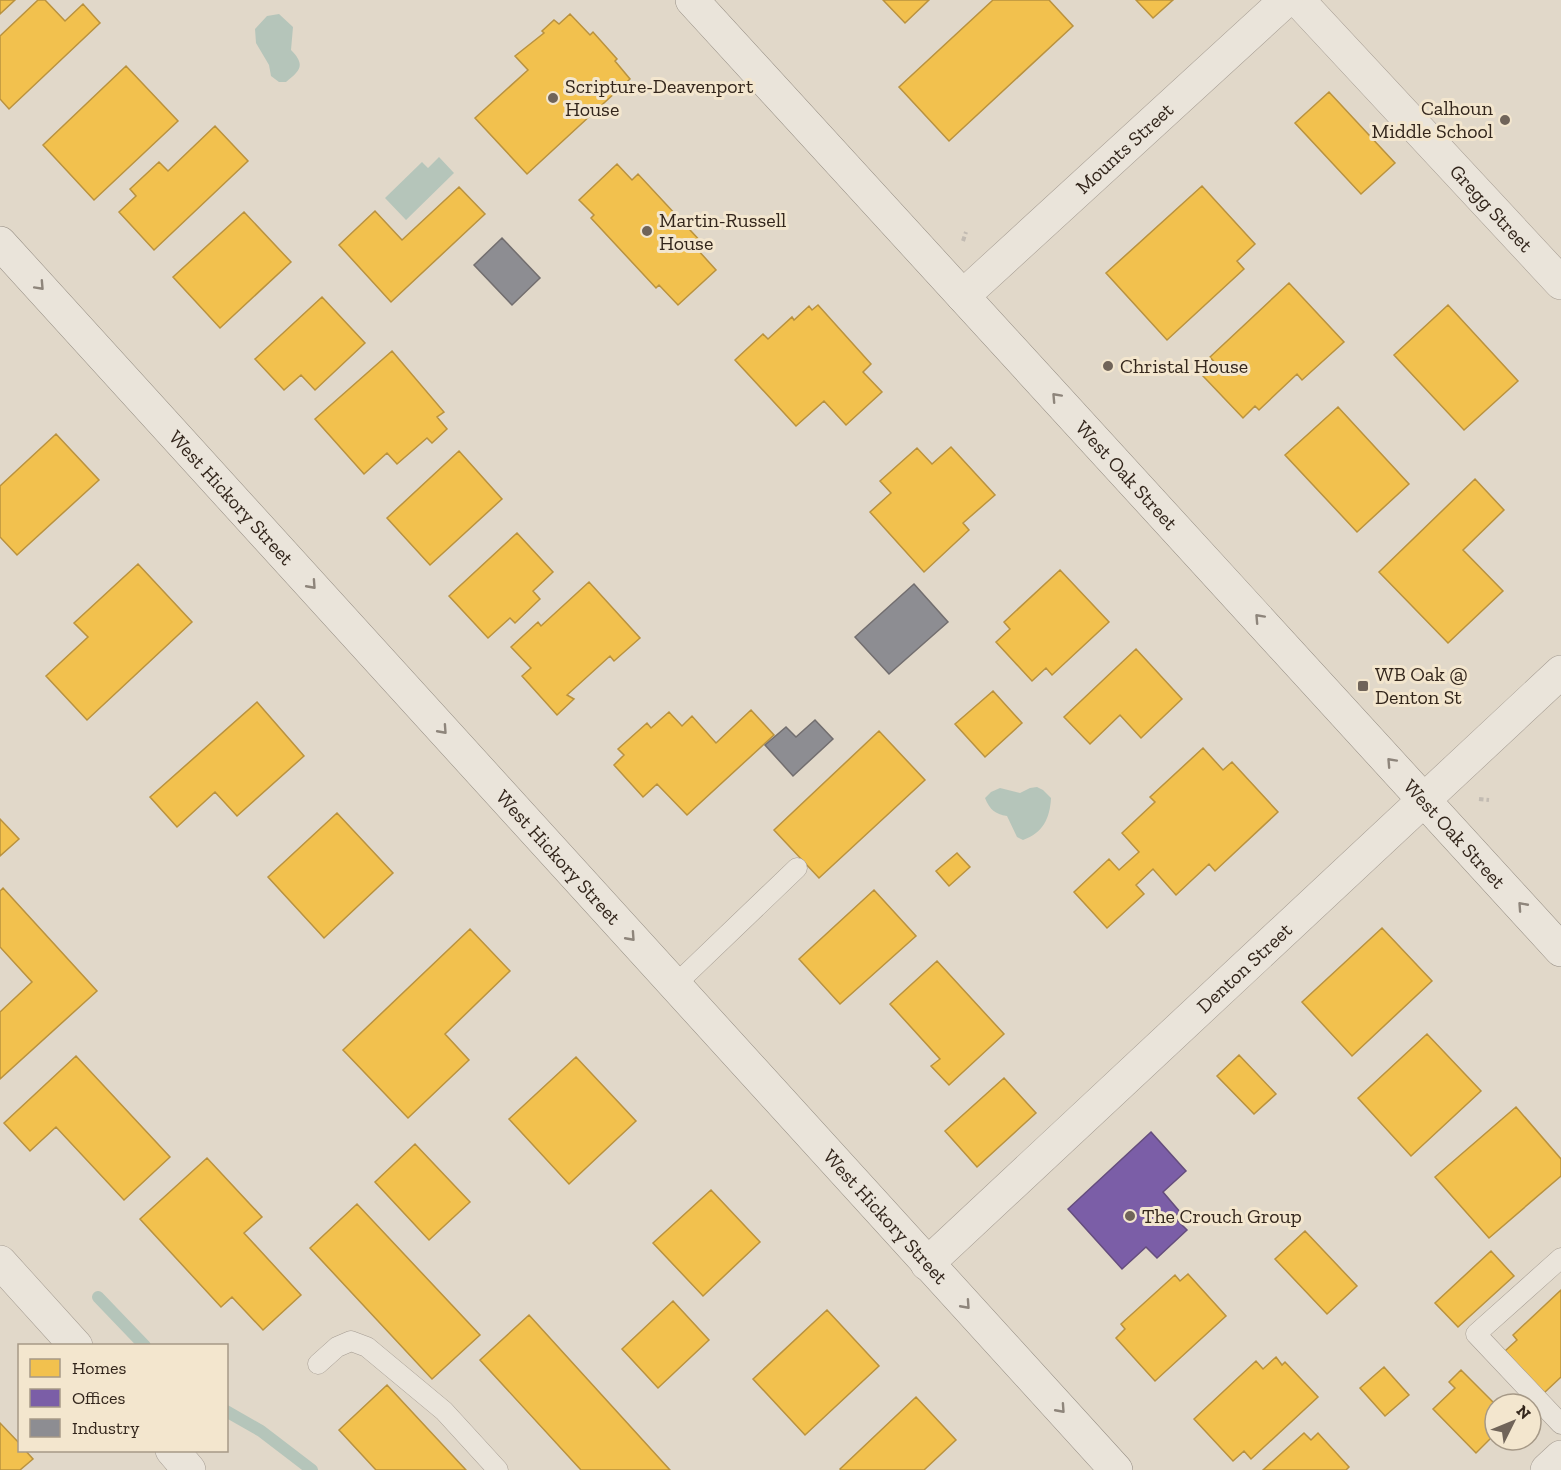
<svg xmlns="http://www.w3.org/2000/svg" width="1561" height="1470" font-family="'Zilla Slab',serif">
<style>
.water{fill:#b5c5ba}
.homes{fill:#f2c14e;stroke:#b9923f;stroke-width:1.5}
.offices{fill:#7b5ea7;stroke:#654d7d;stroke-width:1.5}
.industry{fill:#8d8d92;stroke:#726e6f;stroke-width:1.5}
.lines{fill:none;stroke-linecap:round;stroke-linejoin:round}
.stream{stroke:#b5c5ba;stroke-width:12}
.lane-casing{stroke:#a69d93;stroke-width:21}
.street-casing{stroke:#a69d93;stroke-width:34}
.secondary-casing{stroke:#958d83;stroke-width:34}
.path{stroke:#c2bbb2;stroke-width:4;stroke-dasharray:4.5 3;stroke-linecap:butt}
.lane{stroke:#eae4da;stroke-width:20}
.street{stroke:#eae4da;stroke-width:33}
.secondary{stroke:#eae4da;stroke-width:33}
.oneway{stroke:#8e857b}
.poi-dot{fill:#706459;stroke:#f3e6ce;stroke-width:2}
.labels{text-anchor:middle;stroke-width:6;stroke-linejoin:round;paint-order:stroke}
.poi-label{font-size:20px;fill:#33261c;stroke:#f3e6ce;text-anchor:start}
.street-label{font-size:20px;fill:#33261c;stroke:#f3e6ce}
</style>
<rect width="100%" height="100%" fill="#e1d8c9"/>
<!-- water -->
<path class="water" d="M 279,14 L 293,27 L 291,50 C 306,65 300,71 286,82 L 279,82 L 271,76 L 269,65 L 256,43 L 255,29 L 267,16 Z
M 439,157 L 454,173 L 406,220 L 385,198 L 422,162 L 428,168 Z
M 1037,787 L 1043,790 L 1051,798 C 1050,818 1043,833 1023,840 L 1017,837 L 1007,816 C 995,814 990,810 985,798 L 991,792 L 1000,788 L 1020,793 L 1030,788 Z"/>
<!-- homes -->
<path class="homes" d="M 0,0 L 15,0 L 0,14 Z
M 38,0 L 45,0 L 65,21 L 83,4 L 100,23 L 9,109 L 0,99 L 0,36 Z
M 883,0 L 929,0 L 905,23 Z
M 993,0 L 1049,0 L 1073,26 L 949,141 L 899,87 Z
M 1136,0 L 1173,0 L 1153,18 Z
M 570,14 L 590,35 L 593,32 L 617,59 L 615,61 L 630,79 L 527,174 L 475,118 L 528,70 L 515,56 L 544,33 L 542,31 L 554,20 L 559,24 Z
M 126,66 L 178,121 L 94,200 L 43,145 Z
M 1329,92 L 1395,163 L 1361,194 L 1295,123 Z
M 215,126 L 248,161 L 154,250 L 119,212 L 136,196 L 130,189 L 159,162 L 168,171 Z
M 617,164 L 632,180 L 638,174 L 703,244 L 697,249 L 716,270 L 678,305 L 659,285 L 656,288 L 591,218 L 594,215 L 579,200 Z
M 1202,186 L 1255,244 L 1237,261 L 1244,269 L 1167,340 L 1106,273 Z
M 459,187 L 485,214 L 391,302 L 339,245 L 375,211 L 402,240 Z
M 244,212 L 291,262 L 220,328 L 173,277 Z
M 1289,283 L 1344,342 L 1302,380 L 1297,374 L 1259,410 L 1255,406 L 1243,418 L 1203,376 L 1216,364 L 1210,357 Z
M 322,297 L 365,343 L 315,390 L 301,375 L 284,390 L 255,359 Z
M 818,305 L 871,364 L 863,372 L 882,392 L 846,425 L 824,401 L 796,426 L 735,360 L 763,334 L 768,339 L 792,317 L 794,320 L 809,306 L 812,310 Z
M 1448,305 L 1518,381 L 1464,430 L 1394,355 Z
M 392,351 L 444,412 L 437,417 L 447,429 L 432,443 L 427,438 L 397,464 L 387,453 L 364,474 L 315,419 Z
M 1338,407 L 1409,484 L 1357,532 L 1285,455 Z
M 56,434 L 99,480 L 17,555 L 0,537 L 0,486 Z
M 951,447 L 995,495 L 963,523 L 969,530 L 924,572 L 870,512 L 891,493 L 880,481 L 917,448 L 932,464 Z
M 459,451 L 502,499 L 430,565 L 387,518 Z
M 1475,479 L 1504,510 L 1463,550 L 1503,591 L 1448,643 L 1379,572 Z
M 517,533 L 553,572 L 533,591 L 540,599 L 515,623 L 510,618 L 488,638 L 449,596 Z
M 138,564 L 192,622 L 87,720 L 46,676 L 88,637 L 74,623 Z
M 1060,570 L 1109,622 L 1052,675 L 1046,668 L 1032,681 L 996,642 L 1010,629 L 1004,622 Z
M 589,582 L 640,638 L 614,661 L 610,656 L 567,695 L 574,699 L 557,715 L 522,676 L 531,668 L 511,647 L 538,622 L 541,626 Z
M 1136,649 L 1182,699 L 1141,738 L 1120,715 L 1090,744 L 1064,717 Z
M 993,691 L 1022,723 L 985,757 L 955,724 Z
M 257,702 L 304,756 L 237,816 L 215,792 L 177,827 L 150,797 Z
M 751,710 L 774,735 L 687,815 L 657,784 L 643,797 L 614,765 L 624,755 L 618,749 L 647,723 L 651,728 L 669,712 L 682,726 L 692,716 L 716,743 Z
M 879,731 L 925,780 L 819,878 L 774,830 Z
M 1203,748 L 1223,770 L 1232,762 L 1278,812 L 1215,871 L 1209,864 L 1176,895 L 1153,869 L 1136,885 L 1144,894 L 1107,928 L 1074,892 L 1109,859 L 1119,870 L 1139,852 L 1122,833 L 1155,802 L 1150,797 Z
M 337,813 L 393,873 L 324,938 L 268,877 Z
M 0,819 L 19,839 L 0,856 Z
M 957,853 L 970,867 L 949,886 L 936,871 Z
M 3,888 L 97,991 L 0,1079 L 0,1012 L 32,982 L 0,947 L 0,891 Z
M 874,890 L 916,936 L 840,1004 L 799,959 Z
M 1382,928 L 1432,981 L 1352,1056 L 1302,1002 Z
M 470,929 L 510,971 L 445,1034 L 469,1060 L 408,1118 L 343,1050 Z
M 937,961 L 1004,1034 L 949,1085 L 931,1066 L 940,1059 L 890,1004 Z
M 1427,1034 L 1481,1091 L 1411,1156 L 1358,1098 Z
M 1239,1055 L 1276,1094 L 1254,1114 L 1217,1076 Z
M 76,1056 L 170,1157 L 124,1200 L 56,1127 L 30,1151 L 4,1123 Z
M 576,1057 L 636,1121 L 569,1184 L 509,1119 Z
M 1004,1078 L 1036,1113 L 977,1167 L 945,1131 Z
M 1516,1107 L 1561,1159 L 1561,1176 L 1489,1238 L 1435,1177 Z
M 415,1144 L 470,1202 L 429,1240 L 375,1182 Z
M 207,1158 L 262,1217 L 244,1233 L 301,1295 L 263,1330 L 232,1297 L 221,1307 L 140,1219 Z
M 711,1190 L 760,1242 L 703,1296 L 653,1243 Z
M 357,1204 L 480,1335 L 432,1379 L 310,1248 Z
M 1305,1231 L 1357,1286 L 1327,1314 L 1275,1259 Z
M 1491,1251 L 1514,1276 L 1458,1327 L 1435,1303 Z
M 1188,1274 L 1226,1316 L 1155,1381 L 1116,1338 L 1125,1329 L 1121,1324 L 1175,1275 L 1180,1281 Z
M 1561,1290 L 1561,1377 L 1544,1393 L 1505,1351 L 1517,1340 L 1513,1335 Z
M 673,1301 L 709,1340 L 658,1388 L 622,1349 Z
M 827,1310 L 879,1366 L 805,1435 L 753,1379 Z
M 529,1315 L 670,1470 L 581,1470 L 480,1360 Z
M 1276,1357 L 1282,1365 L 1285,1362 L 1318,1397 L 1251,1459 L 1244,1451 L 1233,1461 L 1194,1419 L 1256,1361 L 1263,1369 Z
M 1384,1367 L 1409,1395 L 1385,1416 L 1360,1388 Z
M 1461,1370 L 1495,1404 L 1495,1434 L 1476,1453 L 1433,1409 L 1455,1388 L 1449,1382 Z
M 387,1385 L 466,1470 L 376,1470 L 339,1430 Z
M 916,1397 L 956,1440 L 924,1470 L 841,1470 L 840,1469 Z
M 0,1423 L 20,1444 L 20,1450 L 25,1450 L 33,1459 L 20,1470 L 0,1470 Z
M 1304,1433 L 1311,1440 L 1318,1433 L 1349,1467 L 1346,1470 L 1263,1470 Z"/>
<!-- offices -->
<path class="offices" d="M 1151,1132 L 1186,1171 L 1163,1192 L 1180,1212 L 1174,1217 L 1187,1230 L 1157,1258 L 1146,1247 L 1122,1269 L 1068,1209 Z"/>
<!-- industry -->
<path class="industry" d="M 502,238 L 540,278 L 512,305 L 474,265 Z
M 914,584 L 948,622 L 889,674 L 855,637 Z
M 815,720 L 833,739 L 793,776 L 765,745 L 786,727 L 796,737 Z"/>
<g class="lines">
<!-- stream -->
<path class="stream" d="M 98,1297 L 145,1346
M 226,1411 L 261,1431 L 312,1470"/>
<defs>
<path id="lane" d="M 675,985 L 797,868
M 1561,1258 L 1476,1334 L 1561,1424
M 318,1364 L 337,1347 L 351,1341 L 367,1347 L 444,1411 L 498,1470"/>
<g id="street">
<path id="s1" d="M 1298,0 L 1561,283"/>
<path id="s2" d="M 963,296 L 1286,0"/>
<path d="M 0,1262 L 76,1346"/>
<path id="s3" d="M 927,1264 L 1561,672"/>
<path d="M 172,1450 L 189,1470"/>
<path d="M 1547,1470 L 1561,1457"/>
</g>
<g id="secondary">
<path id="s4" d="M 692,0 L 1561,950"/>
<path id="s5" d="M 0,243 L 1116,1470"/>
</g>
</defs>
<!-- lane casing -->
<use href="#lane" class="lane-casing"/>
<!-- street casing -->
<use href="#street" class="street-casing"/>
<!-- secondary casing -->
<use href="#secondary" class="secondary-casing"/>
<!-- path -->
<path class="path" d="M 963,241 L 966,232
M 1479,799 L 1489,800"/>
<!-- lane -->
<use href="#lane" class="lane"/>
<!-- street -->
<use href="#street" class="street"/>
<!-- secondary -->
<use href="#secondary" class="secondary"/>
</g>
<!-- one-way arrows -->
<defs><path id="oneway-chevron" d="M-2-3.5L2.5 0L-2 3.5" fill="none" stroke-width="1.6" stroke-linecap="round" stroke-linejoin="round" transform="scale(1.5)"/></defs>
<g class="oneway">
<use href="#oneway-chevron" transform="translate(40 286) rotate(47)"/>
<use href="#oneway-chevron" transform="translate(1056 397) rotate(-133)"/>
<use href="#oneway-chevron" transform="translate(312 585) rotate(48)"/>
<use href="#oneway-chevron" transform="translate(1259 618) rotate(-133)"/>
<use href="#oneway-chevron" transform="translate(443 730) rotate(48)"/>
<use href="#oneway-chevron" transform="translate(1391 762) rotate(-133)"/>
<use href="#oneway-chevron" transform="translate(1522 906) rotate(-132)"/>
<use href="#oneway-chevron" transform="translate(631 937) rotate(48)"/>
<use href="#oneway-chevron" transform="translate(966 1305) rotate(48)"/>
<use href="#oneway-chevron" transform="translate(1061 1409) rotate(48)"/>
</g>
<!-- markers -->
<g class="poi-dot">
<circle cx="553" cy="98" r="6"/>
<circle cx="1505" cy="120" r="6"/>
<circle cx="647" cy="231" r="6"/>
<circle cx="1108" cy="366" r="6"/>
<rect x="1357" y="680" width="12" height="12" rx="3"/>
<circle cx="1130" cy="1216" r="6"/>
</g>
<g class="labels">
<!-- poi labels -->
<g class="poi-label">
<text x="565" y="93">Scripture-Deavenport<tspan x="565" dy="23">House</tspan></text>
<text x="1493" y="115" text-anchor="end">Calhoun<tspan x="1493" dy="23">Middle School</tspan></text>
<text x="659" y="227">Martin-Russell<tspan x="659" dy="23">House</tspan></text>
<text x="1120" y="373">Christal House</text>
<text x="1375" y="681">WB Oak @<tspan x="1375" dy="23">Denton St</tspan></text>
<text x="1142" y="1223">The Crouch Group</text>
</g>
<!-- street labels -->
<g class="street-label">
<text dy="7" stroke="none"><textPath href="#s2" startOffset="219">Mounts Street</textPath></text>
<text dy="7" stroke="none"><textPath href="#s1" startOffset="284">Gregg Street</textPath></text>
<text dy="7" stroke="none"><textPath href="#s4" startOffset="644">West Oak Street</textPath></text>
<text dy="7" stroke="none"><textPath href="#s5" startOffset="344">West Hickory Street</textPath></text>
<text dy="7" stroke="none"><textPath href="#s4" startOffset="1130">West Oak Street</textPath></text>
<text dy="7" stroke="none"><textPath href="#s5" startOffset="830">West Hickory Street</textPath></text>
<text dy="7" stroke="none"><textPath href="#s3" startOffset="434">Denton Street</textPath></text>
<text dy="7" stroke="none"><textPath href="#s5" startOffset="1316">West Hickory Street</textPath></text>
</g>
</g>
<!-- legend -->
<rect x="18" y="1344" width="210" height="108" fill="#f3e6ce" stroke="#a69987" stroke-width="1.5"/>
<rect x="30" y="1359" width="30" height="18" fill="#f2c14e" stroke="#a69987" stroke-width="1.5"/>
<text x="72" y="1374" font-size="18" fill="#33261c">Homes</text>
<rect x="30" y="1389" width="30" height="18" fill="#7b5ea7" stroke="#a69987" stroke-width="1.5"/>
<text x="72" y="1404" font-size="18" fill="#33261c">Offices</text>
<rect x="30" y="1419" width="30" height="18" fill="#8d8d92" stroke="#a69987" stroke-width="1.5"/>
<text x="72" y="1434" font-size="18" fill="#33261c">Industry</text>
<!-- north arrow -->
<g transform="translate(1513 1422) rotate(47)"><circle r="28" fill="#f3e6ce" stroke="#a69987" stroke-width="1.5"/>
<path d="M0-4.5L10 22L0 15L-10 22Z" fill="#706459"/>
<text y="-9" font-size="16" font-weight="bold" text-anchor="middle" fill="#33261c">N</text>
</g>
</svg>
